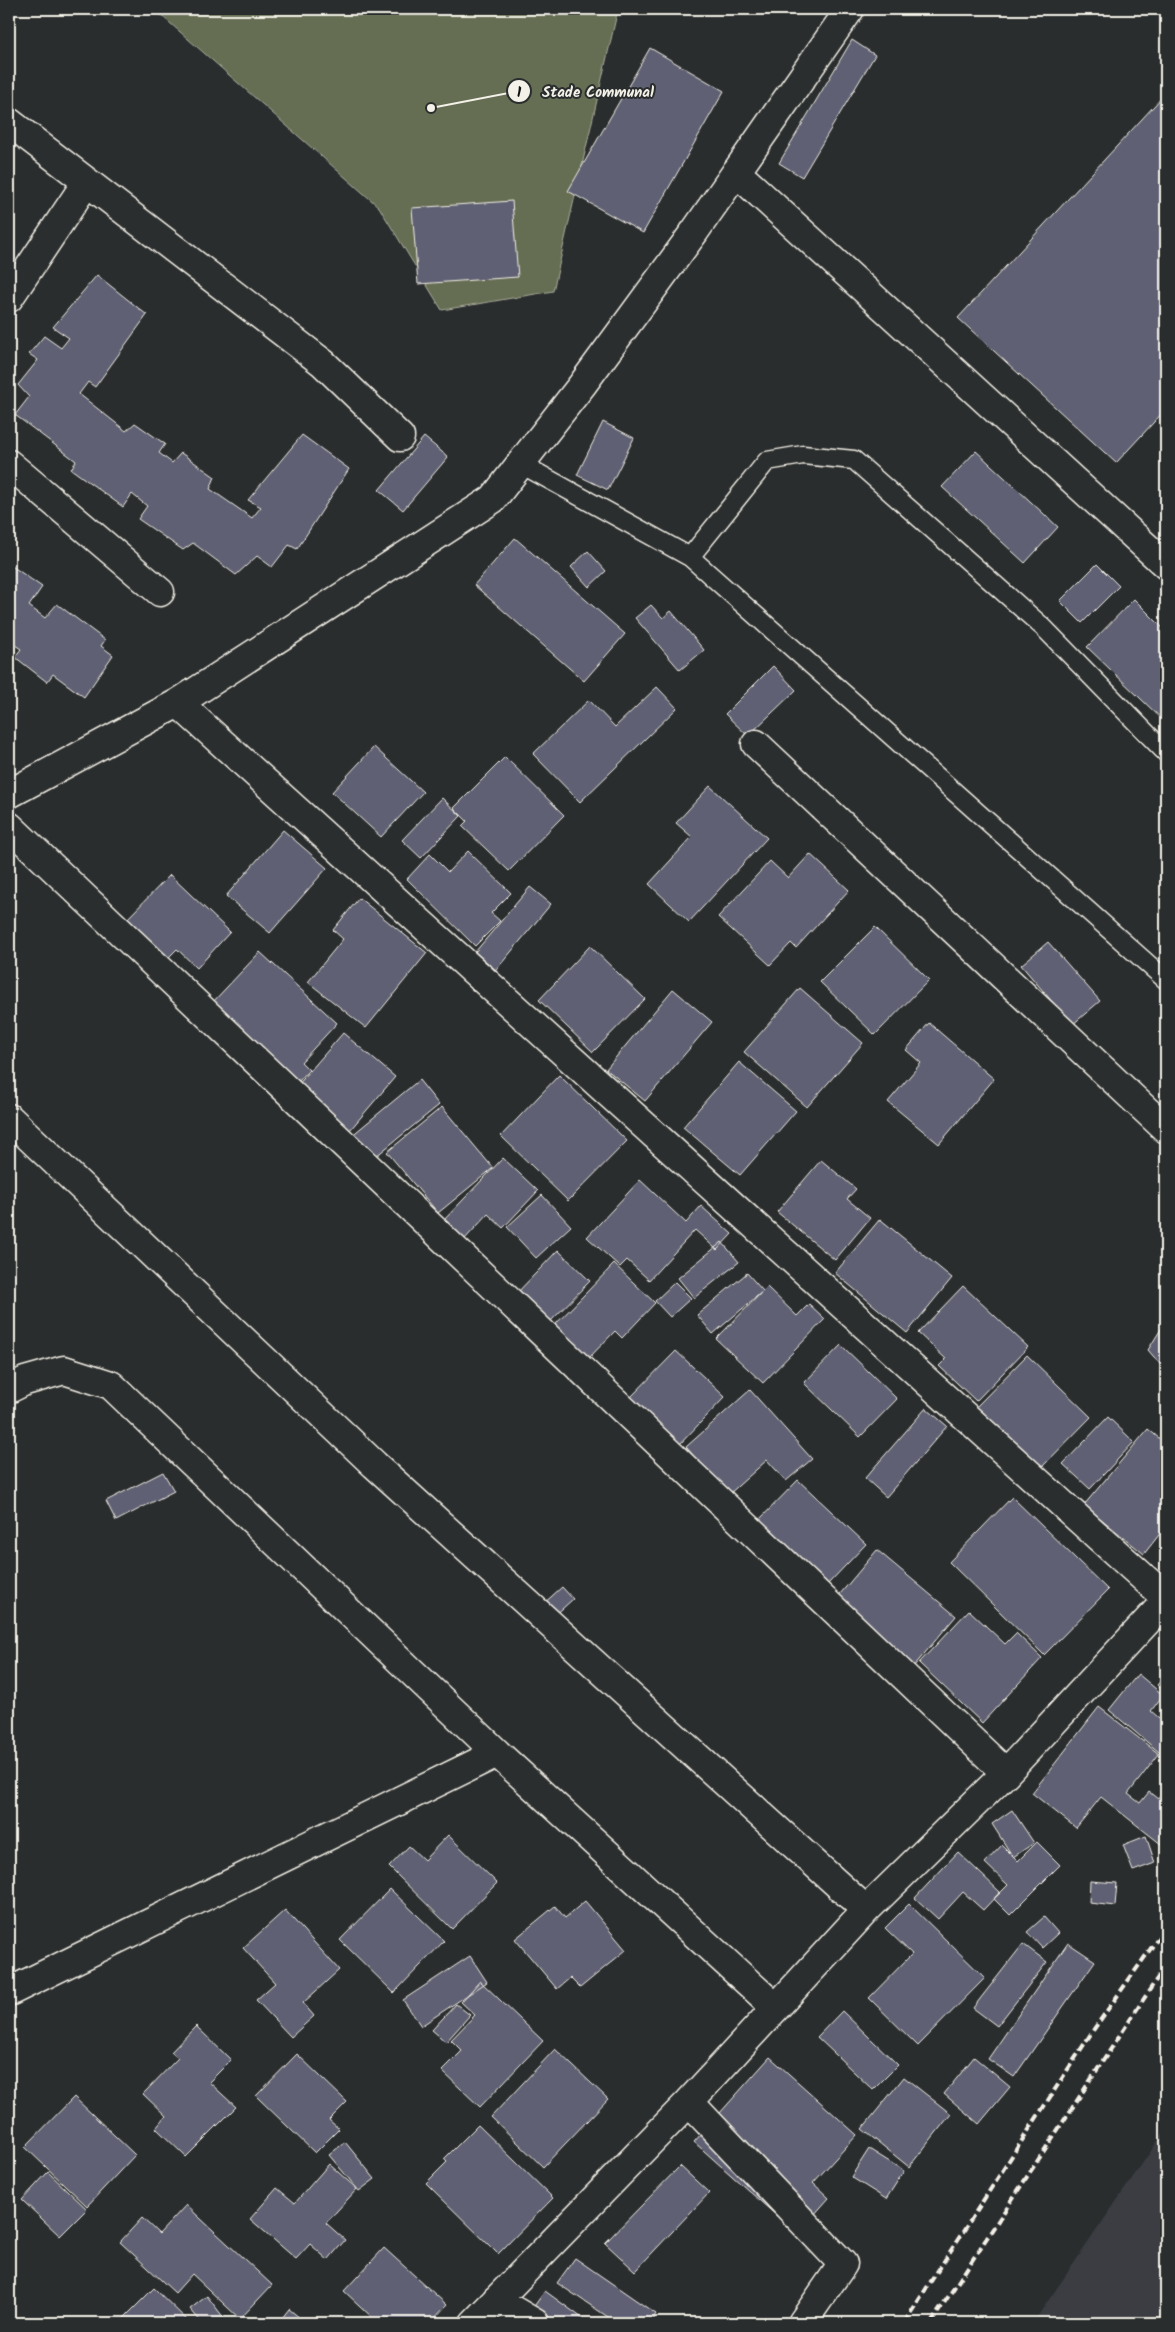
<svg xmlns="http://www.w3.org/2000/svg" width="1175" height="2332" font-family="Kalam,sans-serif">
<style>
.built{fill:#3a3d43}
.green{fill:#656d53;stroke:#acaf9e}
.building{fill:#5f6173;stroke:#f4f1e8}
.lines{fill:none;stroke-linecap:round;stroke-linejoin:round}
.lane-casing{stroke:#f4f1e8;stroke-width:21}
.street-casing{stroke:#f4f1e8;stroke-width:31}
.lane{stroke:#2a2d2e;stroke-width:18}
.street{stroke:#2a2d2e;stroke-width:28}
.rail{stroke:#f4f1e8;stroke-width:4;stroke-dasharray:8 4;stroke-linecap:butt}
.leader{fill:none;stroke:#f4f1e8;stroke-width:2}
.callout-dot{fill:#f4f1e8;stroke:#2a2d2e;stroke-width:2}
.mark-label{font-size:15px;text-anchor:middle;font-weight:bold;fill:#111}
.callout-label{font-size:15px;text-anchor:middle;font-weight:bold;fill:#f4f1e8;stroke:#2a2d2e;stroke-width:4;stroke-linejoin:round;paint-order:stroke}
</style>
<rect width="100%" height="100%" fill="#2a2d2e"/>
<filter id="ink" filterUnits="userSpaceOnUse"><feTurbulence type="fractalNoise" baseFrequency=".02" numOctaves="2"/><feDisplacementMap in="SourceGraphic" scale="10" xChannelSelector="R" yChannelSelector="G"/><feConvolveMatrix kernelMatrix="1 2 1 2 8 2 1 2 1" color-interpolation-filters="sRGB"/></filter>
<g filter="url(#ink)">
<!-- built -->
<path class="built" d="M 1166,2129 L 1166,2323 L 1033,2323 Z"/>
<!-- green -->
<path class="green" d="M 154,9 L 618,9 L 553,291 L 442,310 L 379,207 Z"/>
<!-- building -->
<path class="building" d="M 852,40 L 875,55 L 802,177 L 779,163 Z
M 650,48 L 724,91 L 643,233 L 568,191 Z
M 1166,93 L 1166,409 L 1116,463 L 958,318 Z
M 512,201 L 518,277 L 418,284 L 412,208 Z
M 97,275 L 147,315 L 95,387 L 88,382 L 79,394 L 126,431 L 135,423 L 165,444 L 159,453 L 172,463 L 181,453 L 215,477 L 210,489 L 252,518 L 261,507 L 248,500 L 302,435 L 349,469 L 297,549 L 289,545 L 272,567 L 257,556 L 236,575 L 193,543 L 183,550 L 138,519 L 147,506 L 132,494 L 123,507 L 71,469 L 76,461 L 15,415 L 29,397 L 18,385 L 38,360 L 29,354 L 44,336 L 61,348 L 69,338 L 53,327 Z
M 603,422 L 634,438 L 608,490 L 577,475 Z
M 424,437 L 448,457 L 403,510 L 379,490 Z
M 976,451 L 1058,527 L 1025,563 L 942,487 Z
M 515,538 L 625,634 L 584,681 L 474,585 Z
M 588,551 L 606,571 L 589,587 L 571,567 Z
M 9,564 L 42,587 L 29,606 L 45,618 L 57,604 L 105,640 L 101,646 L 113,655 L 84,697 L 53,674 L 47,682 L 15,657 L 21,649 L 9,641 Z
M 1097,564 L 1119,586 L 1082,623 L 1060,601 Z
M 1134,599 L 1166,631 L 1166,723 L 1087,647 Z
M 651,605 L 663,618 L 671,611 L 704,650 L 680,670 L 635,618 Z
M 773,666 L 796,690 L 748,736 L 725,714 Z
M 657,687 L 677,708 L 580,802 L 533,754 L 589,700 L 615,727 Z
M 374,747 L 423,792 L 381,837 L 332,792 Z
M 505,757 L 564,815 L 509,871 L 462,826 L 467,821 L 454,808 Z
M 710,786 L 767,838 L 689,922 L 649,884 L 692,837 L 676,823 Z
M 442,798 L 461,816 L 421,858 L 402,840 Z
M 283,830 L 327,868 L 270,933 L 226,896 Z
M 468,851 L 511,893 L 491,913 L 500,921 L 475,946 L 407,879 L 430,854 L 448,872 Z
M 810,854 L 849,890 L 796,948 L 791,943 L 770,965 L 718,917 L 770,861 L 788,878 Z
M 170,875 L 230,932 L 197,968 L 177,949 L 165,961 L 124,922 Z
M 530,887 L 551,904 L 496,970 L 475,952 Z
M 359,898 L 427,953 L 366,1028 L 308,982 L 343,939 L 333,930 Z
M 875,927 L 929,980 L 875,1035 L 820,982 Z
M 1048,942 L 1100,1001 L 1072,1025 L 1021,965 Z
M 590,946 L 645,999 L 593,1052 L 539,1000 Z
M 260,952 L 337,1023 L 301,1062 L 309,1070 L 297,1083 L 211,1004 Z
M 800,988 L 863,1043 L 807,1107 L 744,1052 Z
M 673,989 L 712,1022 L 645,1101 L 606,1069 Z
M 929,1023 L 994,1079 L 939,1144 L 888,1102 L 921,1063 L 906,1050 Z
M 343,1033 L 395,1077 L 350,1130 L 297,1086 Z
M 739,1062 L 796,1111 L 740,1175 L 683,1127 Z
M 559,1075 L 627,1141 L 568,1201 L 501,1136 Z
M 419,1080 L 439,1105 L 370,1161 L 350,1137 Z
M 442,1107 L 493,1168 L 438,1213 L 387,1152 Z
M 503,1158 L 538,1191 L 503,1228 L 488,1214 L 464,1240 L 443,1221 Z
M 821,1160 L 856,1189 L 847,1199 L 870,1218 L 835,1260 L 777,1212 Z
M 640,1180 L 686,1223 L 701,1206 L 732,1234 L 717,1250 L 695,1230 L 649,1280 L 627,1260 L 620,1267 L 587,1237 Z
M 542,1195 L 571,1226 L 536,1258 L 507,1227 Z
M 880,1219 L 952,1278 L 907,1333 L 835,1273 Z
M 722,1242 L 739,1262 L 694,1298 L 678,1278 Z
M 558,1250 L 590,1281 L 548,1324 L 516,1294 Z
M 614,1264 L 655,1303 L 622,1338 L 615,1331 L 586,1361 L 552,1328 Z
M 747,1273 L 763,1291 L 713,1334 L 697,1315 Z
M 675,1282 L 691,1298 L 670,1317 L 655,1301 Z
M 963,1286 L 1028,1347 L 976,1401 L 939,1366 L 946,1359 L 918,1333 Z
M 767,1287 L 797,1316 L 809,1304 L 825,1319 L 763,1383 L 716,1339 Z
M 1166,1321 L 1166,1371 L 1148,1350 Z
M 841,1345 L 897,1399 L 860,1437 L 804,1383 Z
M 676,1351 L 725,1397 L 678,1446 L 628,1400 Z
M 1027,1355 L 1091,1417 L 1040,1469 L 976,1407 Z
M 750,1390 L 812,1459 L 786,1481 L 767,1460 L 728,1495 L 686,1447 Z
M 926,1408 L 947,1426 L 886,1497 L 865,1478 Z
M 1108,1417 L 1134,1442 L 1090,1489 L 1063,1464 Z
M 1148,1429 L 1166,1444 L 1166,1526 L 1144,1554 L 1084,1505 Z
M 163,1472 L 174,1491 L 116,1521 L 106,1501 Z
M 798,1480 L 866,1544 L 827,1585 L 758,1521 Z
M 1012,1497 L 1108,1590 L 1044,1655 L 949,1562 Z
M 877,1550 L 956,1616 L 914,1666 L 835,1600 Z
M 562,1587 L 573,1599 L 552,1618 L 541,1606 Z
M 969,1610 L 1005,1644 L 1016,1633 L 1042,1658 L 982,1723 L 919,1663 Z
M 1138,1674 L 1163,1695 L 1151,1711 L 1166,1724 L 1166,1758 L 1109,1710 Z
M 1166,1675 L 1166,1694 L 1157,1685 Z
M 1099,1707 L 1159,1754 L 1128,1794 L 1140,1803 L 1149,1792 L 1158,1799 L 1166,1788 L 1166,1848 L 1101,1797 L 1076,1828 L 1032,1793 Z
M 1012,1810 L 1034,1843 L 1013,1857 L 992,1824 Z
M 448,1835 L 497,1883 L 452,1929 L 389,1867 L 409,1846 L 424,1860 Z
M 1146,1836 L 1155,1863 L 1133,1871 L 1123,1845 Z
M 1037,1842 L 1060,1865 L 1010,1915 L 994,1899 L 1008,1885 L 985,1863 L 1002,1845 L 1018,1861 Z
M 958,1852 L 1000,1892 L 983,1910 L 963,1892 L 938,1919 L 915,1898 Z
M 1090,1881 L 1117,1883 L 1115,1906 L 1089,1903 Z
M 390,1889 L 444,1941 L 394,1993 L 340,1940 Z
M 585,1901 L 626,1950 L 580,1988 L 570,1978 L 557,1989 L 515,1939 L 555,1906 L 565,1918 Z
M 909,1904 L 985,1978 L 918,2046 L 869,1998 L 912,1954 L 885,1928 Z
M 285,1910 L 339,1970 L 303,2003 L 314,2016 L 291,2037 L 256,2000 L 275,1983 L 243,1948 Z
M 1044,1917 L 1058,1933 L 1042,1948 L 1027,1932 Z
M 1068,1943 L 1095,1961 L 1014,2077 L 988,2059 Z
M 1023,1944 L 1047,1962 L 997,2026 L 973,2008 Z
M 470,1956 L 487,1982 L 421,2026 L 403,2000 Z
M 480,1981 L 543,2041 L 480,2107 L 442,2071 L 462,2051 L 451,2040 L 475,2015 L 461,2002 Z
M 456,2004 L 470,2015 L 446,2042 L 432,2030 Z
M 842,2011 L 898,2065 L 873,2090 L 817,2037 Z
M 196,2026 L 231,2060 L 209,2082 L 236,2107 L 186,2157 L 156,2128 L 166,2116 L 143,2094 L 178,2058 L 171,2052 Z
M 555,2049 L 608,2099 L 543,2167 L 491,2117 Z
M 297,2054 L 347,2102 L 329,2120 L 339,2129 L 315,2153 L 256,2096 Z
M 770,2057 L 857,2135 L 813,2183 L 829,2198 L 797,2234 L 694,2142 Z
M 974,2057 L 1010,2087 L 979,2124 L 944,2094 Z
M 904,2077 L 951,2114 L 909,2167 L 862,2129 Z
M 74,2097 L 135,2155 L 87,2206 L 25,2147 Z
M 478,2125 L 553,2198 L 498,2254 L 426,2183 L 447,2162 L 444,2159 Z
M 345,2142 L 375,2179 L 359,2191 L 329,2155 Z
M 869,2149 L 904,2171 L 886,2199 L 851,2177 Z
M 329,2164 L 357,2189 L 326,2223 L 345,2240 L 328,2260 L 310,2244 L 296,2259 L 250,2219 L 277,2188 L 295,2203 Z
M 680,2166 L 709,2193 L 635,2271 L 605,2243 Z
M 48,2172 L 87,2209 L 60,2236 L 22,2200 Z
M 186,2205 L 272,2285 L 240,2319 L 192,2274 L 175,2293 L 120,2242 L 142,2218 L 159,2234 Z
M 384,2248 L 447,2305 L 430,2323 L 372,2323 L 375,2320 L 344,2291 Z
M 575,2258 L 656,2314 L 650,2323 L 617,2323 L 557,2283 Z
M 154,2288 L 190,2323 L 119,2323 Z
M 545,2291 L 589,2323 L 522,2323 Z
M 207,2296 L 224,2318 L 217,2323 L 202,2323 L 190,2309 Z
M 289,2309 L 306,2323 L 278,2323 Z"/>
<g class="lines">
<defs>
<path id="lane" d="M 521,464 L 690,557 L 1166,980
M 690,557 L 767,461 L 803,455 L 854,460 L 1044,628 L 1166,753"/>
<path id="street" d="M 9,122 L 323,363 L 400,437
M 736,172 L 1166,565
M 9,298 L 86,183
M 9,464 L 160,592
M 178,703 L 1166,1598
M 756,744 L 1166,1129
M 9,794 L 178,703 L 493,499 L 582,385 L 695,231 L 850,9
M 9,826 L 1006,1773
M 9,1118 L 375,1465 L 866,1910
M 9,1389 L 25,1381 L 64,1370 L 111,1385 L 497,1753 L 9,1992
M 497,1753 L 775,2007
M 689,2102 L 843,2264 L 802,2323
M 496,2300 L 535,2323
M 474,2323 L 689,2102 L 866,1910 L 1006,1773 L 1166,1601"/>
</defs>
<!-- lane casing -->
<use href="#lane" class="lane-casing"/>
<!-- street casing -->
<use href="#street" class="street-casing"/>
<!-- lane -->
<use href="#lane" class="lane"/>
<!-- street -->
<use href="#street" class="street"/>
<!-- rail -->
<path class="rail" d="M 904,2323 L 1094,2029 L 1166,1927
M 931,2323 L 1166,1965"/>
</g>
</g>
<!-- callouts -->
<path class="leader" d="M431 108L519 91"/>
<g class="callout-dot">
<circle cx="431" cy="108" r="5"/>
<circle cx="519" cy="91" r="12"/>
</g>
<g class="mark-label">
<text x="519" y="97">1</text>
</g>
<g class="callout-label">
<text x="598" y="97">Stade Communal</text>
</g>
<!-- margin -->
<rect width="1175" height="2332" fill="none" stroke="#2a2d2e" stroke-width="30"/>
<rect x="15" y="15" width="1145" height="2302" fill="none" stroke="#f4f1e8" stroke-width="2" filter="url(#ink)"/>
</svg>
